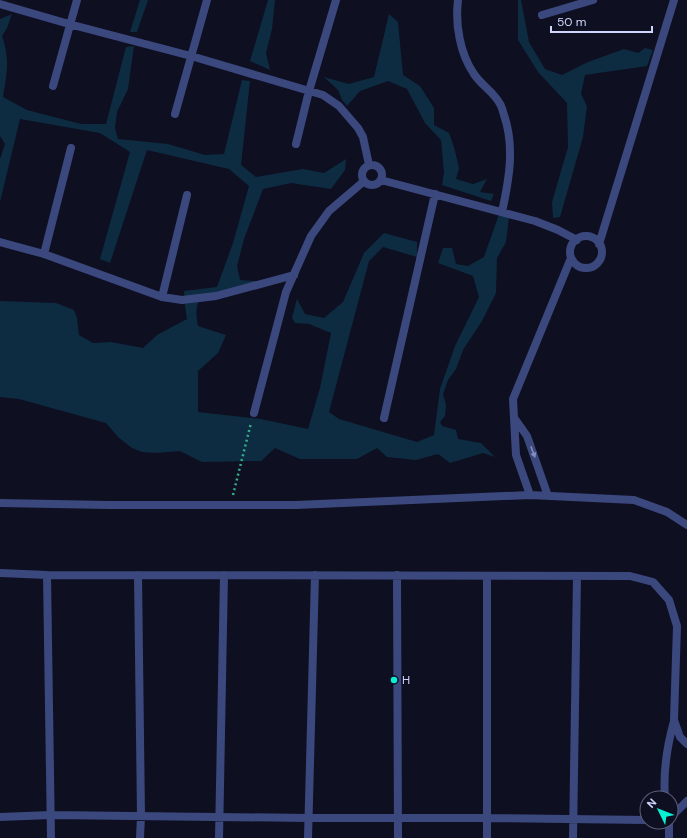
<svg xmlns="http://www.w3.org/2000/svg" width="687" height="838" font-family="'DM Sans',sans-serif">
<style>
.water{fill:#0d2c41}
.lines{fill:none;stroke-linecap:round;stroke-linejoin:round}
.path{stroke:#33af8b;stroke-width:2.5;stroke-dasharray:2 3;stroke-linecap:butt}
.minor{stroke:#3b487e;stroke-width:8}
.oneway{fill:#868ebe}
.poi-dot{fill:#09f0d3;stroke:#0e0f21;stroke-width:1.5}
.labels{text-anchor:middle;stroke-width:3;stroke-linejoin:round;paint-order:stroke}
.poi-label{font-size:12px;fill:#d0d5fd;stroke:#0e0f21;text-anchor:start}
</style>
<rect width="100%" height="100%" fill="#0e0f21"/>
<!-- water -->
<path class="water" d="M 140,0 L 148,0 L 137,32 L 130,32 Z
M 268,0 L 275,0 L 272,29 L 266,53 L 270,70 L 250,61 Z
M 518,0 L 521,0 L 529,42 L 545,69 L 562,75 L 588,62 L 624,49 L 638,53 L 645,48 L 653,50 L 647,66 L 585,75 L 581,94 L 587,106 L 583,137 L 560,217 L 553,218 L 552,202 L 568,147 L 567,103 L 538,72 L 518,40 Z
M 12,14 L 7,28 L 2,36 C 10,60 7,73 3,97 L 27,110 L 81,124 L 106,124 L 126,47 L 134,46 L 128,89 L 117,112 L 115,128 L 118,139 L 168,144 L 205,155 L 224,154 L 242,80 L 250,81 L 241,165 L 256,177 L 303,169 L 324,173 L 346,159 L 345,170 L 331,189 L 291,183 L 263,189 L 244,239 L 237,266 L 240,280 L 265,282 L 201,297 C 195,307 196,315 198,326 L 226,335 L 218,353 L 198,371 L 198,412 L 261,419 L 308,429 L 320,388 L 331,333 L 309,324 L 295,323 L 292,318 L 297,299 L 305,314 L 324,318 L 343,302 L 364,253 L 384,233 L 417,242 L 417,257 L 383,247 L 369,261 L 329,412 L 339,419 L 417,442 L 434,435 L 440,389 L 455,346 L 479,297 L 473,276 L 438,263 L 443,248 L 452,248 L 456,264 L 468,266 L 484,257 L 499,214 L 509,217 L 506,242 L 497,258 L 496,293 L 482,321 L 463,350 L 456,369 L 448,380 L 443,394 L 446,405 L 445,416 L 440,422 L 442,426 L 456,430 L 458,439 L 481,443 L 495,457 L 483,453 L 450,463 L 438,454 L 416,460 L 387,457 L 377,448 L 357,459 L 300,459 L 275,448 L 261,461 L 202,462 L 180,451 L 156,453 L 142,452 L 132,448 L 118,437 L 106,423 L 19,399 L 0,397 L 0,301 L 56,303 L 74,310 L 77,318 L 79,335 L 93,343 L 111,342 L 143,348 L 157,335 L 187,319 L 185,306 L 184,291 L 217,287 L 233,243 L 249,186 L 229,169 L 147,150 L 110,263 L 100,259 L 130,152 L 100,133 L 20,119 L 0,202 L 0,159 L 5,144 L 0,136 L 0,19 Z
M 389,14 L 398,22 L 403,75 L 420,86 L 434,108 L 434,125 L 449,133 L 454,147 L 459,168 L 456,179 L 473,184 L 487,179 L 480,192 L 494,194 L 491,201 L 442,185 L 444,172 L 441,140 L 425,123 L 407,89 L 388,81 L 360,91 L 347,106 L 342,100 L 338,90 L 324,77 L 349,84 L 374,77 Z"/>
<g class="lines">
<!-- path -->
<path class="path" d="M 233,495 L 251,423"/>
<!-- minor -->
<path class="minor" d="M 458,0 C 455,24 460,54 474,74 C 481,85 494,92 500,104 C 502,107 503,112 504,115 C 515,147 509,180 502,212
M 0,4 L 69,24 L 191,56 L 323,95 L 339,106 L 358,128 L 363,137 L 369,165
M 542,15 L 593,0
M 53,86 L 77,0
M 175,114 L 207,0
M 296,144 L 309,91 L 336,0
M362 175a10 10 0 1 1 20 0a10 10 0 1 1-20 0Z
M 381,180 L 535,221 L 558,230 L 577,240
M570 252a16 16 0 1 1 32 0a16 16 0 1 1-32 0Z
M 0,242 L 44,254 L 162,297 L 182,300 L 216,296 L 294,275
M 599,244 L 674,0
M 44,254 L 71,148
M 162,297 L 187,195
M 254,413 L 286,292 L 311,236 L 329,211 L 363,182
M 384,418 L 435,194
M 515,419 L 527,436 L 548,496
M 530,495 L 516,455 L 513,399 L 571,258
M 0,503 L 109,505 L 296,505 L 530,495 L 634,500 L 667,512 L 687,525
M 0,573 L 47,575 L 630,576 L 653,582 L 669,600 L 677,626 L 674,720 L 680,737 L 687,744
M 47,575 L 51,838
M 138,575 L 141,816 L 140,838
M 397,575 L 398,838
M 487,576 L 487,838
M 665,798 C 663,772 667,746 674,721
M 0,817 L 51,815 L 308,818 L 486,818 L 647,820
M 671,817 L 687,801
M 219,838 L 224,575
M 308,838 L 315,575
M 573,838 L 577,576
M 669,838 L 669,822"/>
</g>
<!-- one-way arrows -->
<defs><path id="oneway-solid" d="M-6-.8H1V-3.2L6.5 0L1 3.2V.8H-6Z"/></defs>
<use class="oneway" href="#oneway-solid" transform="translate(533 452) rotate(69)"/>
<!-- markers -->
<circle class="poi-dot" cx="394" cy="680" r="4"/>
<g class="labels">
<!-- poi labels -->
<g class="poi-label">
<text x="402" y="684">H</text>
</g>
</g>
<!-- north arrow -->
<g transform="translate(659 810) rotate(313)"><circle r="19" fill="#0e0f21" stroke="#5c5e79"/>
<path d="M0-3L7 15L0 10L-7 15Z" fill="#09f0d3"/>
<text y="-6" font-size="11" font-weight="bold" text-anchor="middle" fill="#d0d5fd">N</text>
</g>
<!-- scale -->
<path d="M551 26v6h101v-6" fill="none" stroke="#d0d5fd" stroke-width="2"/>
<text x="557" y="26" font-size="12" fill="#d0d5fd" stroke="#0e0f21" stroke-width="3" paint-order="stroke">50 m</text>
</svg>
